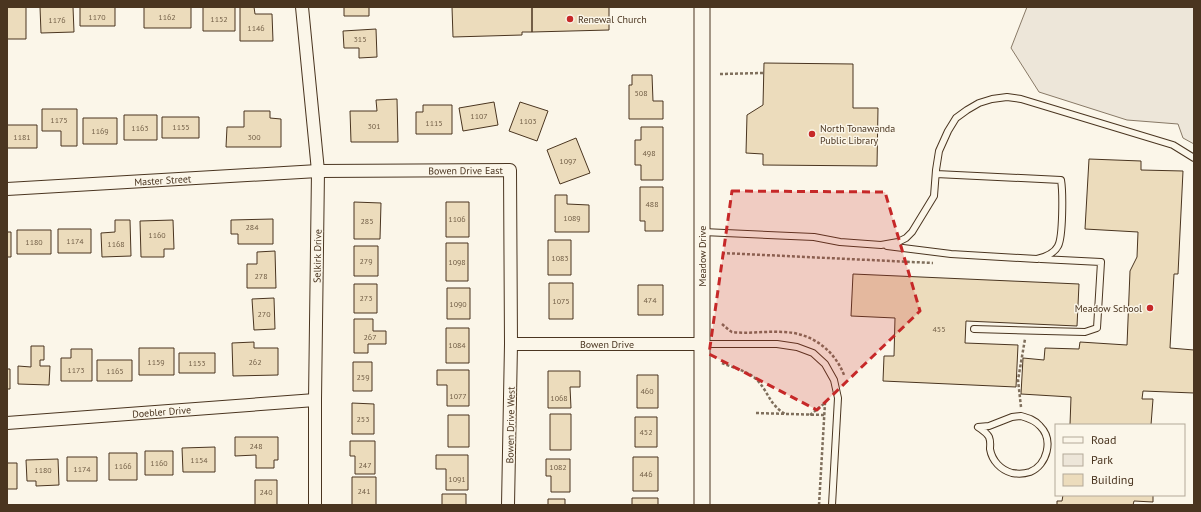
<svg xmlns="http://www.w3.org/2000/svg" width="1201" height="512" font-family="'PT Sans',sans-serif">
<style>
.green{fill:#ede6d9;stroke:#887966}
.building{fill:#ecdcbc;stroke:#4a3520}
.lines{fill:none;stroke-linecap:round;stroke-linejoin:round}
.service-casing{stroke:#4a3520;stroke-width:8}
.minor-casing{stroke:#4a3520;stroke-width:14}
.tertiary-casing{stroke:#4a3520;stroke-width:17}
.path{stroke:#7f6f5c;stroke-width:2.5;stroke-dasharray:3 2;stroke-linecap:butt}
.service{stroke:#fbf6e9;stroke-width:6}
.minor{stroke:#fbf6e9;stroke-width:12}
.tertiary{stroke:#fbf6e9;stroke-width:15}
.marked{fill:#c62828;fill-opacity:0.2;stroke:#c62828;stroke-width:3;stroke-dasharray:8 5;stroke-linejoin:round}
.poi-dot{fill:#c62828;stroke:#fbf6e9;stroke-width:1.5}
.labels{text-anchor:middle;stroke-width:3;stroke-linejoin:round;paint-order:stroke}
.number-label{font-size:8px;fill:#725f47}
.poi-label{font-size:10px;fill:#4a3520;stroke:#fbf6e9;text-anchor:start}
.street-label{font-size:10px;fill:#4a3520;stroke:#fbf6e9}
</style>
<rect width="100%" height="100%" fill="#fbf6e9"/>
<!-- green -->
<path class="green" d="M 1027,7 L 1194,7 L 1194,144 L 1183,138 L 1178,124 L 1127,120 L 1039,92 L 1011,48 Z"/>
<!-- building -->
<path class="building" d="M 7,7 L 26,7 L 26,39 L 7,39 Z
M 40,7 L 73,7 L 74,32 L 41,33 Z
M 80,7 L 115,7 L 115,26 L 80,26 Z
M 144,7 L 191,7 L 191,28 L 144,28 Z
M 203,7 L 235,7 L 235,31 L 203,31 Z
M 240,7 L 254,7 L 255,14 L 272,14 L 273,41 L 240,41 Z
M 344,7 L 369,7 L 369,16 L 344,16 Z
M 452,7 L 532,7 L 532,32 L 522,32 L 522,35 L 453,37 Z
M 532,7 L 609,7 L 609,30 L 532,32 Z
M 376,29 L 377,57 L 359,58 L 359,48 L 344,48 L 343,31 Z
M 764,63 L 853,64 L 853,108 L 878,108 L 877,166 L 763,165 L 763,154 L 746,153 L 747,115 L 763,105 Z
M 632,75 L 652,75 L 653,101 L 663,101 L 663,119 L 629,119 L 629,85 L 632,85 Z
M 397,99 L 398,142 L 351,142 L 350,111 L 377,111 L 376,100 Z
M 494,102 L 498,125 L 463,131 L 459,108 Z
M 520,102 L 548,111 L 537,141 L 509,131 Z
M 423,105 L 452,105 L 452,134 L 416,134 L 416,112 L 423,112 Z
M 42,109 L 77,109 L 77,146 L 61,146 L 61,131 L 42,131 Z
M 244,111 L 270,111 L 270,118 L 281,119 L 281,147 L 226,147 L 227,127 L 244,127 Z
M 124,115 L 157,115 L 157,140 L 124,140 Z
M 162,117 L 199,117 L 199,138 L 162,138 Z
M 83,118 L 117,118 L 117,144 L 83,144 Z
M 7,125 L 37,125 L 37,148 L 7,148 Z
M 641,127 L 663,127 L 663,180 L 641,180 L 641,165 L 635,165 L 635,140 L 641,140 Z
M 576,138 L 590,173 L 560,184 L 547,150 Z
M 1089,159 L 1141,161 L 1141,170 L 1183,171 L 1178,274 L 1174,274 L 1170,348 L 1194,350 L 1194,393 L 1143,391 L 1142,399 L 1153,399 L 1151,425 L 1070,425 L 1071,397 L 1021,394 L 1023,358 L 1044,360 L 1045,348 L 1079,349 L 1080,342 L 1127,345 L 1130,271 L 1137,257 L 1138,232 L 1085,229 Z
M 640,187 L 663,187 L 663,231 L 645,231 L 645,221 L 640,221 Z
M 555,195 L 567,195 L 567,204 L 589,205 L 589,232 L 555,232 Z
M 354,202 L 381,203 L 380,239 L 354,239 Z
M 446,202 L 469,202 L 469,237 L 446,237 Z
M 273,219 L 273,244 L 238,244 L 238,234 L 231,234 L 231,220 Z
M 115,220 L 130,220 L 131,256 L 102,257 L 101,233 L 115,232 Z
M 173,220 L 174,249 L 164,249 L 164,257 L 141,257 L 140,221 Z
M 58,229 L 91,229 L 91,253 L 58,253 Z
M 17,230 L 51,230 L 51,254 L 17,254 Z
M 7,232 L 11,232 L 11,257 L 7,257 Z
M 548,240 L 571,240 L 571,275 L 548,275 Z
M 446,243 L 468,243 L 468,281 L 446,281 Z
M 354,246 L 378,246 L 378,276 L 354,276 Z
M 275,251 L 276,288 L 247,288 L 247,264 L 257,264 L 257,252 Z
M 853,274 L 1079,284 L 1077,326 L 966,321 L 965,343 L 1018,345 L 1016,387 L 883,381 L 884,356 L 894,356 L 895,318 L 851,316 Z
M 549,283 L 573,283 L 573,319 L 549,319 Z
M 354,284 L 377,284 L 377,313 L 354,313 Z
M 638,285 L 663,285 L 663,315 L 638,315 Z
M 447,288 L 470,288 L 470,319 L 447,319 Z
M 274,298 L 275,329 L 254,330 L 252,299 Z
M 354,319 L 373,319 L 373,331 L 386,331 L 386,344 L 368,344 L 368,353 L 354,353 Z
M 446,328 L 469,328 L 469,363 L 446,363 Z
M 254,342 L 254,348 L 278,348 L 278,375 L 233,376 L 232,343 Z
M 31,346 L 44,346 L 44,360 L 40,360 L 40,366 L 50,366 L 49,385 L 18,384 L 18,366 L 31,367 Z
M 139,348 L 174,348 L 174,375 L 139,375 Z
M 71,349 L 92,349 L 92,381 L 61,381 L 61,358 L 71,358 Z
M 179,353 L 215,353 L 215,373 L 179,373 Z
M 97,360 L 132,360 L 132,381 L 97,381 Z
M 353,362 L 372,362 L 372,391 L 353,391 Z
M 7,369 L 10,369 L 10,389 L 7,389 Z
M 437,370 L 469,370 L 469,406 L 447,406 L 447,385 L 437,385 Z
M 548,371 L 580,371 L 580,387 L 570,387 L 571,408 L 548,408 Z
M 637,375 L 658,375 L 658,408 L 637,408 Z
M 352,403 L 374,404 L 374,434 L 352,434 Z
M 550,414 L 571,414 L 571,450 L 550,450 Z
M 448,415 L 469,415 L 469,447 L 448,447 Z
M 635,417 L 657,417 L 657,447 L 635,447 Z
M 235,437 L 278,437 L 278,460 L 274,460 L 274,468 L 256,468 L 256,455 L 235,456 Z
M 350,441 L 375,441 L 375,474 L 355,474 L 355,456 L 350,456 Z
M 215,447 L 215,472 L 183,472 L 182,448 Z
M 145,451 L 173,451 L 173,475 L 145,475 Z
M 109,453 L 137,453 L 137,480 L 109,480 Z
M 436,455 L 468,455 L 468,490 L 446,490 L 446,469 L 436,469 Z
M 67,457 L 97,457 L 97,481 L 67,481 Z
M 633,457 L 658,457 L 658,491 L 633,491 Z
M 58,459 L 59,485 L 36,486 L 36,481 L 27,481 L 26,460 Z
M 546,459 L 570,459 L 570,492 L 551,492 L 551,476 L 546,476 Z
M 7,463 L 17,463 L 17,489 L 7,489 Z
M 352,477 L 376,477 L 376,505 L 352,505 Z
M 255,480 L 277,480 L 277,505 L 255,505 Z
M 442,494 L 466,494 L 466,505 L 442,505 Z
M 1063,495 L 1153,495 L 1153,502 L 1134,501 L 1133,505 L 1057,505 L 1057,501 L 1062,501 Z
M 632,498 L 658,498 L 658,505 L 632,505 Z
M 548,499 L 565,499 L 565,505 L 548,505 Z"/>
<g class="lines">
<defs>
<path id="service" d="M 703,232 L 814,237 L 840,242 L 881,245 L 898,242 L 906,238 L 912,232 L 934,196 L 936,170 L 939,151 L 948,131 L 956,118 L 967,110 L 979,103 L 992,99 L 1007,97 L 1021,99 L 1173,145 L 1194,158
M 887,246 L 951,254 L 1037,259 C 1045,257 1054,254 1058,246 C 1063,237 1063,192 1061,180 L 936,174
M 974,329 L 1085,332 L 1097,328 L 1101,262 L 1041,259
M 702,344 L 777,344 L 797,347 L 813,353 L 825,364 L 834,380 L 838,398 L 832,505
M 1021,416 C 1028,418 1035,420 1040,426 C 1054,440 1047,465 1030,472 C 1024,474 1018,474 1012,473 C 1001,470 992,461 990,449 C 990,445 991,442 989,437 C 986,432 982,430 978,427 L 989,426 L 1012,417 Z"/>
<g id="minor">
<path d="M 302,7 L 318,171 L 315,400 L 315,505"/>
<path id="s1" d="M 7,189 L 318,171 L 510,170 L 511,344 L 508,505"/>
<path id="s2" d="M 511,344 L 702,344"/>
<path id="s3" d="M 7,423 L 315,400"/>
</g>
<path id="tertiary" d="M 702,505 L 702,7"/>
</defs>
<!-- service casing -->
<use href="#service" class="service-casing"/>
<!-- minor casing -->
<use href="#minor" class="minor-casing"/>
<!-- tertiary casing -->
<use href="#tertiary" class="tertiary-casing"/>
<!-- path -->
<path class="path" d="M 720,74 L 763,73
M 722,253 L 933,263
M 722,324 L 729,330 L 732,332 C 748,334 765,331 782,332 C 810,332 834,349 844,375
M 722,363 C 733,368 749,371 758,381 C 769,393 769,404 785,414
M 1021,407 L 1018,380 L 1025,339
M 756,413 L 824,415
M 810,415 L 825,403
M 819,505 L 825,403"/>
<!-- service -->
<use href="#service" class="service"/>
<!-- minor -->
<use href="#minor" class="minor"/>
<!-- tertiary -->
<use href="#tertiary" class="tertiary"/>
</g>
<!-- marked area -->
<path class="marked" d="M 732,191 L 885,192 L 920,311 L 817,410 L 709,354 Z"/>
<!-- markers -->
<g class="poi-dot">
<circle cx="570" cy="19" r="4"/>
<circle cx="812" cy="134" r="4"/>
<circle cx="1150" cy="308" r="4"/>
</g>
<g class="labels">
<!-- number labels -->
<g class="number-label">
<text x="97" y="20">1170</text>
<text x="167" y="20">1162</text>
<text x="219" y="22">1152</text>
<text x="57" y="23">1176</text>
<text x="256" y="31">1146</text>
<text x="360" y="42">315</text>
<text x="641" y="96">508</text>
<text x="479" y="119">1107</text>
<text x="59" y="123">1175</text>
<text x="528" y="124">1103</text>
<text x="434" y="126">1115</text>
<text x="374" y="129">301</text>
<text x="181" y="130">1155</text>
<text x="140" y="131">1163</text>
<text x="100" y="134">1169</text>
<text x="22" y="140">1181</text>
<text x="254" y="140">300</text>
<text x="649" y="156">498</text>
<text x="568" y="164">1097</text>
<text x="652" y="207">488</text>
<text x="572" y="221">1089</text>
<text x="457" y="222">1106</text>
<text x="367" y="224">285</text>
<text x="252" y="230">284</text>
<text x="157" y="238">1160</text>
<text x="75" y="244">1174</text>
<text x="34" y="245">1180</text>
<text x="116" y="247">1168</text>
<text x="560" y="261">1083</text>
<text x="366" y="264">279</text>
<text x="457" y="265">1098</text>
<text x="261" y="279">278</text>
<text x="366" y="301">273</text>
<text x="650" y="303">474</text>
<text x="561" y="304">1075</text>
<text x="458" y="307">1090</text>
<text x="264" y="317">270</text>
<text x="939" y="332">455</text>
<text x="370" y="340">267</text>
<text x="457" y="348">1084</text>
<text x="156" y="365">1159</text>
<text x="255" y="365">262</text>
<text x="197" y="366">1153</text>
<text x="76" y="373">1173</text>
<text x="115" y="374">1165</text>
<text x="363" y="380">259</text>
<text x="647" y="394">460</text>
<text x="458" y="399">1077</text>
<text x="559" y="401">1068</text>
<text x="363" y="422">253</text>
<text x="646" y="435">452</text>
<text x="256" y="449">248</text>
<text x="199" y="463">1154</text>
<text x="159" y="466">1160</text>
<text x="365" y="468">247</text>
<text x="123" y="469">1166</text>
<text x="558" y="470">1082</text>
<text x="82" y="472">1174</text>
<text x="43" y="473">1180</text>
<text x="646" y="477">446</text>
<text x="457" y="482">1091</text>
<text x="364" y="494">241</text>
<text x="266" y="495">240</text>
</g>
<!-- poi labels -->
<g class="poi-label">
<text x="578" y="23">Renewal Church</text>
<text x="820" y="132">North Tonawanda<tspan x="820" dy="12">Public Library</tspan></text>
<text x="1142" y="312" text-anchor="end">Meadow School</text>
</g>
<!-- street labels -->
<g class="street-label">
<text dy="4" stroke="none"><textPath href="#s1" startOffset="459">Bowen Drive East</textPath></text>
<text dy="4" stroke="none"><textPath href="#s1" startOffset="156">Master Street</textPath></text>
<text transform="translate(317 256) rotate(-89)" y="4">Selkirk Drive</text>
<text transform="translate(702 256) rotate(-90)" y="4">Meadow Drive</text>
<text dy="4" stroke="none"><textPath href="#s2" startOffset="96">Bowen Drive</textPath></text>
<text dy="4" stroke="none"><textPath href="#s3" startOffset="155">Doebler Drive</textPath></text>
<text transform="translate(510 425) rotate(-89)" y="4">Bowen Drive West</text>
</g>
</g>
<!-- border -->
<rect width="1201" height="512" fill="none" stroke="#4a3520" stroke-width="16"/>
<!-- legend -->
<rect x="1055" y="424" width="130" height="72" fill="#fbf6e9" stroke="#b4a999"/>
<rect x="1063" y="437" width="20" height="6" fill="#fbf6e9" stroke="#b4a999"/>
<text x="1091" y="444" font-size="12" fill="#4a3520">Road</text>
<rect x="1063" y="454" width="20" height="12" fill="#ede6d9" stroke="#b4a999"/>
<text x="1091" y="464" font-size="12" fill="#4a3520">Park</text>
<rect x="1063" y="474" width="20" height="12" fill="#ecdcbc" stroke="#b4a999"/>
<text x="1091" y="484" font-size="12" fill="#4a3520">Building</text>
</svg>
